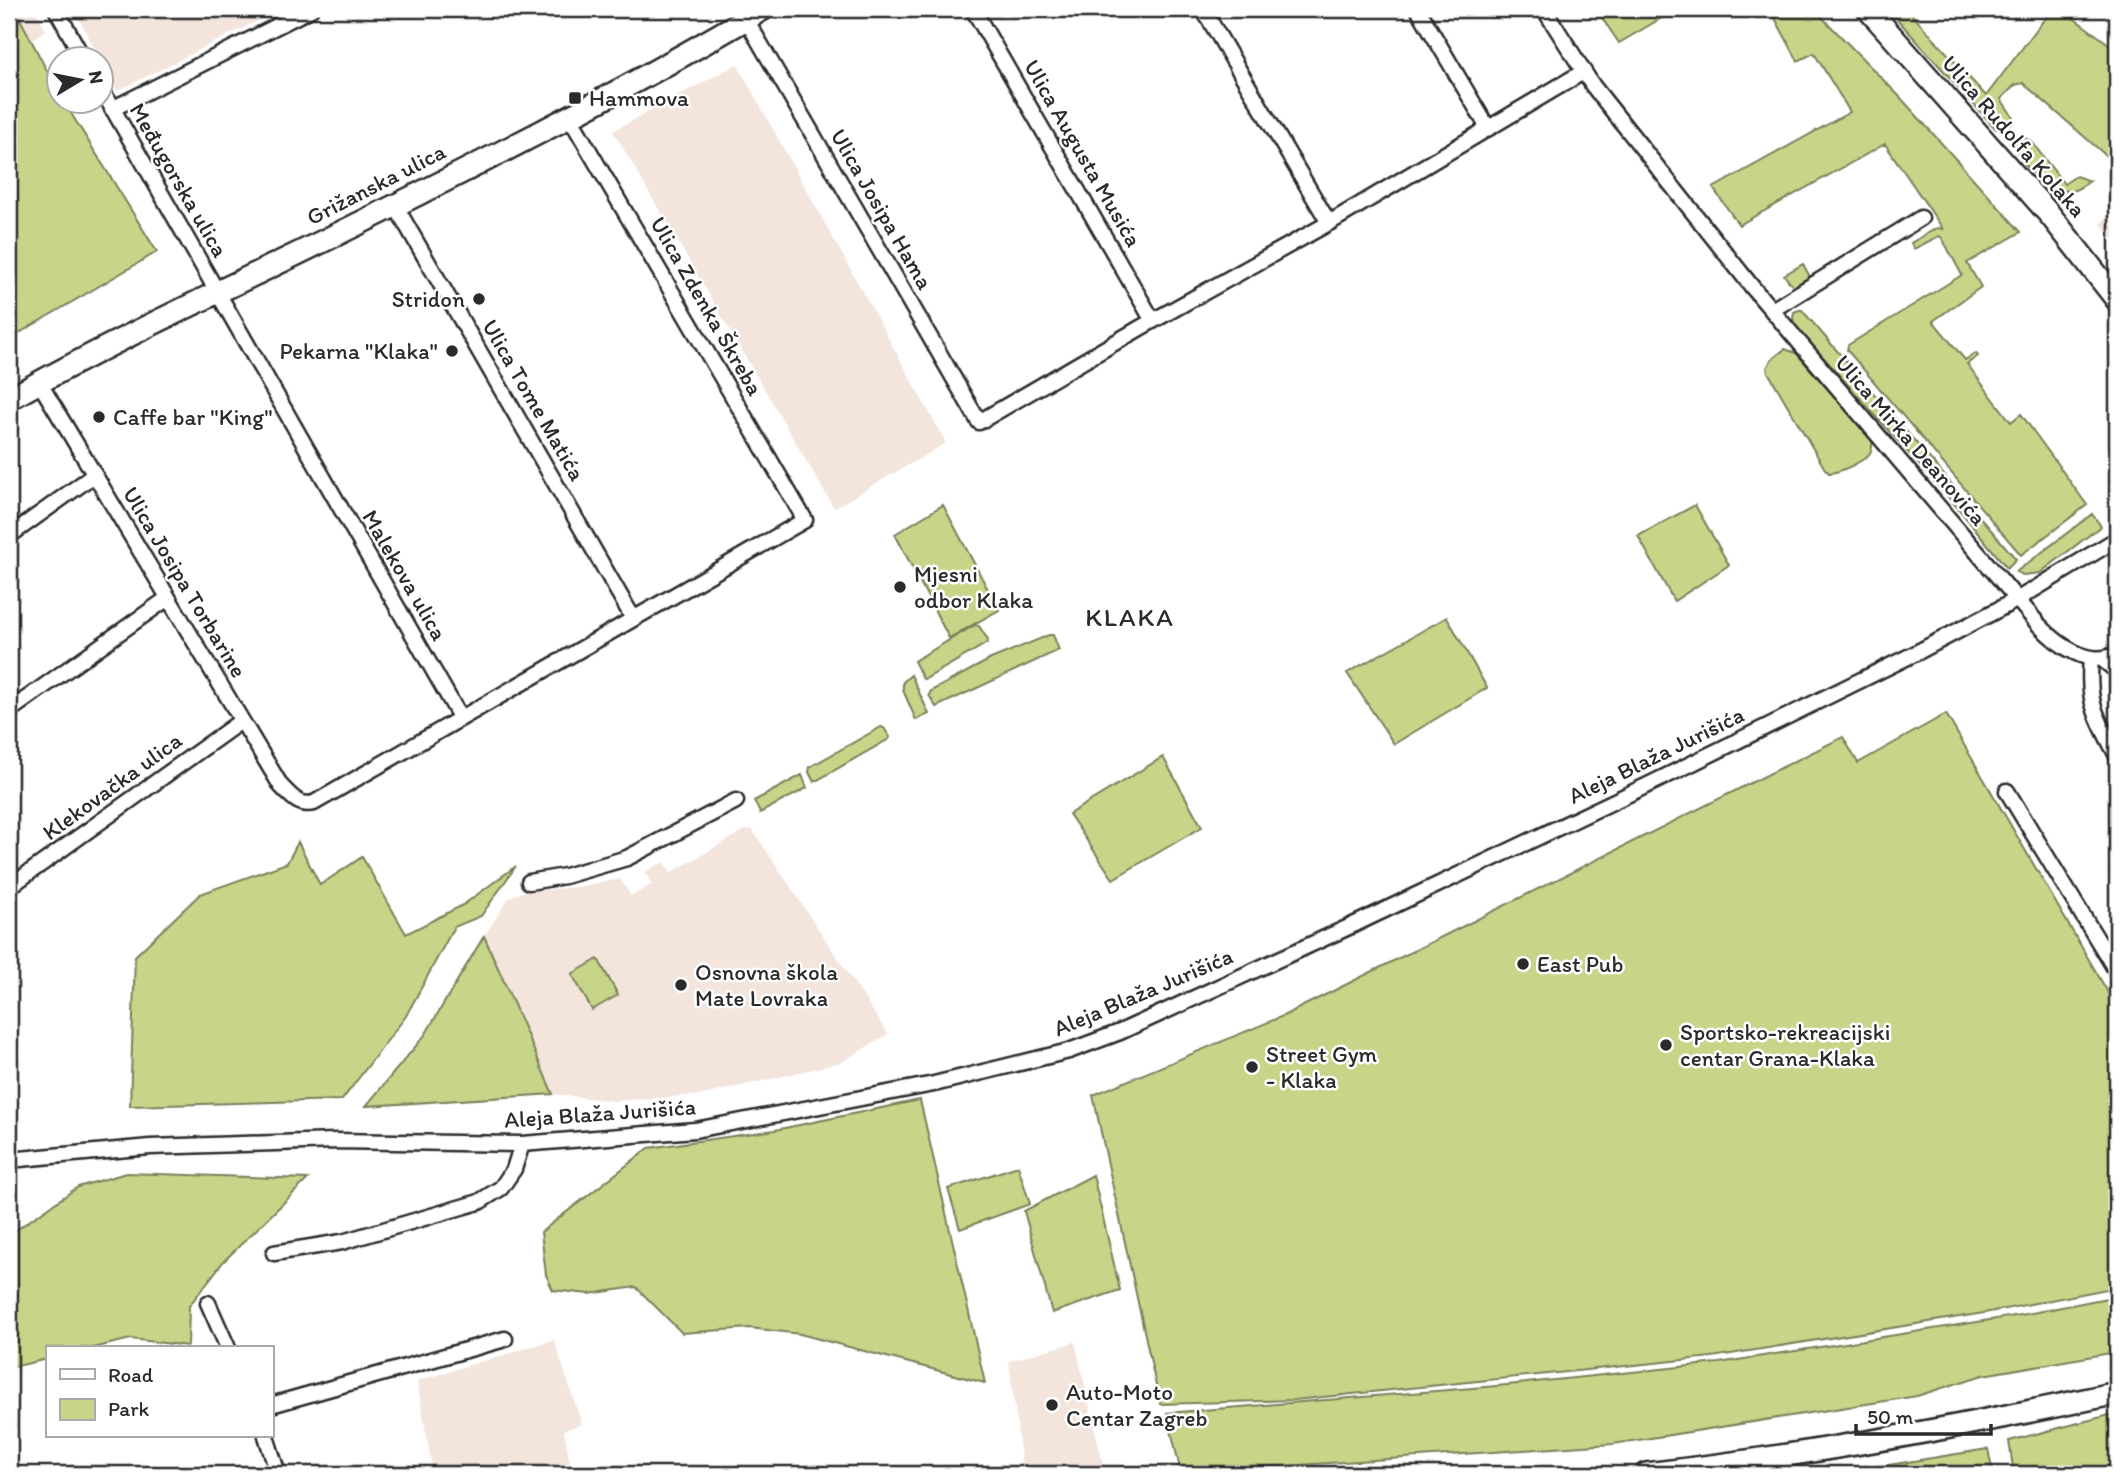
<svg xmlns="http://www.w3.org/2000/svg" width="2126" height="1483" font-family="Itim,sans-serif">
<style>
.built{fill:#f3e4dc}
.green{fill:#c7d589;stroke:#79805a;stroke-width:2}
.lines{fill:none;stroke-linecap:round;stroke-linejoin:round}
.street-casing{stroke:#2b2b2b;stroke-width:19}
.secondary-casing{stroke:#2b2b2b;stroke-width:26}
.street{stroke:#fff;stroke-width:14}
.secondary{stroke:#fff;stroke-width:21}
.poi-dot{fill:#2b2b2b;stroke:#fff;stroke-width:2.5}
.labels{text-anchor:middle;stroke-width:5;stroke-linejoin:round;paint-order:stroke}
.poi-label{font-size:23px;fill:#2b2b2b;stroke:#fff;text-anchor:start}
.street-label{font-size:23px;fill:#2b2b2b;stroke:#fff}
.quarter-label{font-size:26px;letter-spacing:2px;fill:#2b2b2b;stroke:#fff}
</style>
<rect width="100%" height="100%" fill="#fff"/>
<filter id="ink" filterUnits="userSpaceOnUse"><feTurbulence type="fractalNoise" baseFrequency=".0143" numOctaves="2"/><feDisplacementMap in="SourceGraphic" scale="14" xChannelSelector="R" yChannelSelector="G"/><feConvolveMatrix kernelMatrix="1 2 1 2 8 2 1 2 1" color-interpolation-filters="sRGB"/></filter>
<g filter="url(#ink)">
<!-- built -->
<path class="built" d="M 9,9 L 34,9 L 46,30 L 9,57 Z
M 74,9 L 281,9 L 117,91 Z
M 737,64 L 946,443 L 834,508 L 613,131 Z
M 2117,204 L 2117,244 L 2101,224 Z
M 752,829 L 888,1034 L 842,1062 L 703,1095 L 614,1101 L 553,1094 L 484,936 L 509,898 L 525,891 L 577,887 L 620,879 L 631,896 L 652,885 L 645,872 L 664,862 L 671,873 L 745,830 Z
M 554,1340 L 582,1424 L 564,1430 L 572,1474 L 401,1474 L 401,1473 L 432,1467 L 417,1381 Z
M 1075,1342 L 1105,1474 L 1023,1474 L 1009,1361 Z"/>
<!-- green -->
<path class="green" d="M 9,9 L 15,9 L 59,94 L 60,102 L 64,102 L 157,252 L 9,339 Z
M 1596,9 L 1677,9 L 1619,43 Z
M 1770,9 L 1814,9 L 1900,97 L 2021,232 L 1967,263 L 1981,287 L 1933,321 L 1965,360 L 1976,353 L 1978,356 L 1967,364 L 2011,422 L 2021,414 L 2087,505 L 2021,555 L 1847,350 L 1848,345 L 1962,275 L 1942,238 L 1939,236 L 1914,249 L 1911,243 L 1937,228 L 1943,229 L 1885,144 L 1739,225 L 1713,188 L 1850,112 L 1814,53 L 1798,61 Z
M 1888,9 L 1907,9 L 1986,96 L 2052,9 L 2061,9 L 2117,50 L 2117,149 L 2111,160 L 2023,83 L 2015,85 L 2001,99 L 2013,117 L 2013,123 L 1996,129 Z
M 2022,137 L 2031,141 L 2064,184 L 2076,176 L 2090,181 C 2084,185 2078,190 2071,191 C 2050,193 2010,159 2016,138 Z
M 1803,264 L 1810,277 L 1794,288 L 1784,275 Z
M 1799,310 L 1802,310 L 2016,559 L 2007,568 L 1958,508 L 1796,327 L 1793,319 L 1794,312 Z
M 1785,349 L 1796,353 L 1872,439 C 1872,443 1873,447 1871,451 C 1868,460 1839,473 1829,473 L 1825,469 L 1768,372 L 1767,368 L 1771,360 Z
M 943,505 L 999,610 L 949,638 L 895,534 Z
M 1695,505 L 1729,565 L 1674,601 L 1638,536 Z
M 2092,514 L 2101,526 L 2040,573 L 2023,575 L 2016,572 Z
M 1447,617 L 1487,688 L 1394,744 L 1347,673 Z
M 975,625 L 979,626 L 988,640 L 987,643 L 927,678 L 923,679 L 914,661 Z
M 1049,635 L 1053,635 L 1059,650 L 936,707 L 929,695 L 931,691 L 991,659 Z
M 911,675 L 929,714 L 916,720 L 903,690 L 903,682 Z
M 1946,714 L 2117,1008 L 2117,1287 L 1984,1313 L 1712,1357 L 1294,1400 L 1160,1404 L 1093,1095 L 1283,1016 L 1843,737 L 1858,763 Z
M 881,727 L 884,728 L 890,737 L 889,739 L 814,782 L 809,772 L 810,767 Z
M 1163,757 L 1202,827 L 1113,879 L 1069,814 Z
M 802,775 L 807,788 L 760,813 L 754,801 Z
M 298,842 L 320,885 L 362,857 L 406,934 L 463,905 L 516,866 L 481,916 L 454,927 L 406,1016 L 342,1100 L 130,1106 L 135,956 L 200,894 L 287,863 Z
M 484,936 L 553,1094 L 366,1106 L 425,1035 Z
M 598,959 L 618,995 L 592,1010 L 572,974 Z
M 920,1100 L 985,1383 L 800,1334 L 750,1328 L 682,1333 L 636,1287 L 589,1294 L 553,1290 L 546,1275 L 541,1232 L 649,1148 L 775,1130 Z
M 1018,1166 L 1030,1204 L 960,1229 L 948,1189 Z
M 126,1173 L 308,1179 L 223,1262 L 189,1306 L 188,1346 L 131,1339 L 93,1348 L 47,1348 L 47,1359 L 9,1368 L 9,1235 L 78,1187 Z
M 1093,1175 L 1120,1290 L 1052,1313 L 1024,1211 Z
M 2117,1296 L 2117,1352 L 1983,1375 L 1917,1396 L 1613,1444 L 1181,1473 L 1167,1413 L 1497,1386 L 1719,1363 L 2021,1315 Z
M 2117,1413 L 2117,1470 L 2093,1474 L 2014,1474 L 2009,1441 Z
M 1988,1449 L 1993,1474 L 1833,1474 Z"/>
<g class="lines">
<defs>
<path id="street" d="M 56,9 L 84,60
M 973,9 L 1153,321
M 1203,9 L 1329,223
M 1418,9 L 1488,128
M 1544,9 L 1593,86 L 1753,288 L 2039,625 C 2057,644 2091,670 2117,653
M 746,19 L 979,422 L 1140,328 L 1329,223 L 1583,72
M 102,90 L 460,717
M 112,109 L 311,9
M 395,205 L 633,618
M 1772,310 L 1921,218
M 39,382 L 281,786 C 291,796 299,807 314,803 L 805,520 L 569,116
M 9,536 L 94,475
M 2091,658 C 2087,704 2096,716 2117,756
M 2102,659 L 2117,671
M 9,711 L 168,598
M 2007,791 L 2117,972
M 529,882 L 565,876 L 627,858 L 736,801
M 9,887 L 241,721
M 9,1160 L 150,1147 L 335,1141 L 522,1144 L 695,1130 L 934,1084 L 1069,1051 L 1120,1032 L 1351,926 L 1650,784 L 1916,653 L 2018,599 L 2117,539
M 274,1253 L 342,1242 L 479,1202 L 501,1188 L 514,1169 L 522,1144
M 208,1303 L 228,1348
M 271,1405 L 505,1339
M 266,1436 L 278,1474"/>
<path id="secondary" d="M 1868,9 L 2050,215 L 2117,300
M 9,399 C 105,345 204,299 303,251 C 458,175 615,97 763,9
M 1646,1474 C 1804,1456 1961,1427 2117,1393"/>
</defs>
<!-- street casing -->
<use href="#street" class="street-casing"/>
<!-- secondary casing -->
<use href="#secondary" class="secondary-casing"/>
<!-- street -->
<use href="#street" class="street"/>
<!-- secondary -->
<use href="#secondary" class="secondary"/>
</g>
</g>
<!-- markers -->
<g class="poi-dot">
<rect x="568" y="91" width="14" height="14" rx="3.5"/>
<circle cx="479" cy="299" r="7"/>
<circle cx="452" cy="351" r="7"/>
<circle cx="99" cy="417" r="7"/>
<circle cx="900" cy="587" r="7"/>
<circle cx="1523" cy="964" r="7"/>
<circle cx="681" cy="985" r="7"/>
<circle cx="1666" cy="1045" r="7"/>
<circle cx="1252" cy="1067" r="7"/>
<circle cx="1052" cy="1405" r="7"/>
</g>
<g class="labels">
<!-- poi labels -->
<g class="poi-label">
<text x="589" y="106">Hammova</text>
<text x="465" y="307" text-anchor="end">Stridon</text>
<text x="438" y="359" text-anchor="end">Pekarna "Klaka"</text>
<text x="113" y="425">Caffe bar "King"</text>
<text x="914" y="582">Mjesni<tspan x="914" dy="26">odbor Klaka</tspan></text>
<text x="1537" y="972">East Pub</text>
<text x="695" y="980">Osnovna škola<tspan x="695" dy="26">Mate Lovraka</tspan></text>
<text x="1680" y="1040">Sportsko-rekreacijski<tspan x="1680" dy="26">centar Grana-Klaka</tspan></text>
<text x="1266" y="1062">Street Gym<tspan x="1266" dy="26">- Klaka</tspan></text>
<text x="1066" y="1400">Auto-Moto<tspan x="1066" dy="26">Centar Zagreb</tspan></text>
</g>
<!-- street labels -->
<g class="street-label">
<text transform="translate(2014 136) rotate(49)" y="8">Ulica Rudolfa Kolaka</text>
<text transform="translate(1083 153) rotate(60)" y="8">Ulica Augusta Musića</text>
<text transform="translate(179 180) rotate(60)" y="8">Međugorska ulica</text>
<text transform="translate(376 184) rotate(-27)" y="8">Grižanska ulica</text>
<text transform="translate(882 209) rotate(60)" y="8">Ulica Josipa Hama</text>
<text transform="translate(707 306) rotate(60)" y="8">Ulica Zdenka Škreba</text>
<text transform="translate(534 400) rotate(60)" y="8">Ulica Tome Matića</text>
<text transform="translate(1911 440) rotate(49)" y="8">Ulica Mirka Deanovića</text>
<text transform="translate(405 575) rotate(60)" y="8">Malekova ulica</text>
<text transform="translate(185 582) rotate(59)" y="8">Ulica Josipa Torbarine</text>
<text transform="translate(1656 755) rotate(-26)" y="8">Aleja Blaža Jurišića</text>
<text transform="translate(112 786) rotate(-36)" y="8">Klekovačka ulica</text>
<text transform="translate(1143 992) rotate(-23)" y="8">Aleja Blaža Jurišića</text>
<text transform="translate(600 1113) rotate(-4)" y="8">Aleja Blaža Jurišića</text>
</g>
<!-- quarter labels -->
<g class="quarter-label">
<text x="1130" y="626">KLAKA</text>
</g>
</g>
<!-- margin -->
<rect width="2126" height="1483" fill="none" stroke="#fff" stroke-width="35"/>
<rect x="18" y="18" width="2091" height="1448" fill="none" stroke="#2b2b2b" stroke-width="2.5" filter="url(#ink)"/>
<!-- legend -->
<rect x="46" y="1346" width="228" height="91" fill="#ffffff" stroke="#aaaaaa" stroke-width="2"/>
<rect x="60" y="1369" width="35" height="10" fill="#ffffff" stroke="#aaaaaa" stroke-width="2"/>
<text x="108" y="1382" font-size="21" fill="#2b2b2b">Road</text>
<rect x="60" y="1399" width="35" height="21" fill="#c7d589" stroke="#aaaaaa" stroke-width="2"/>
<text x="108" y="1416" font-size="21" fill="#2b2b2b">Park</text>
<!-- north arrow -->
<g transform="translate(80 80) rotate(80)"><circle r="33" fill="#ffffff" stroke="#aaaaaa" stroke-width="2"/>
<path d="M0-5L12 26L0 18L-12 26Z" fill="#2b2b2b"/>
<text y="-10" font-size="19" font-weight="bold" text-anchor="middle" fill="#2b2b2b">N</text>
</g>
<!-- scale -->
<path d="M1856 1424v10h135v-10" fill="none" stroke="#2b2b2b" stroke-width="3.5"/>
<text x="1867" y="1424" font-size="21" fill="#2b2b2b" stroke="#ffffff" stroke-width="5" paint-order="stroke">50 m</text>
</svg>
